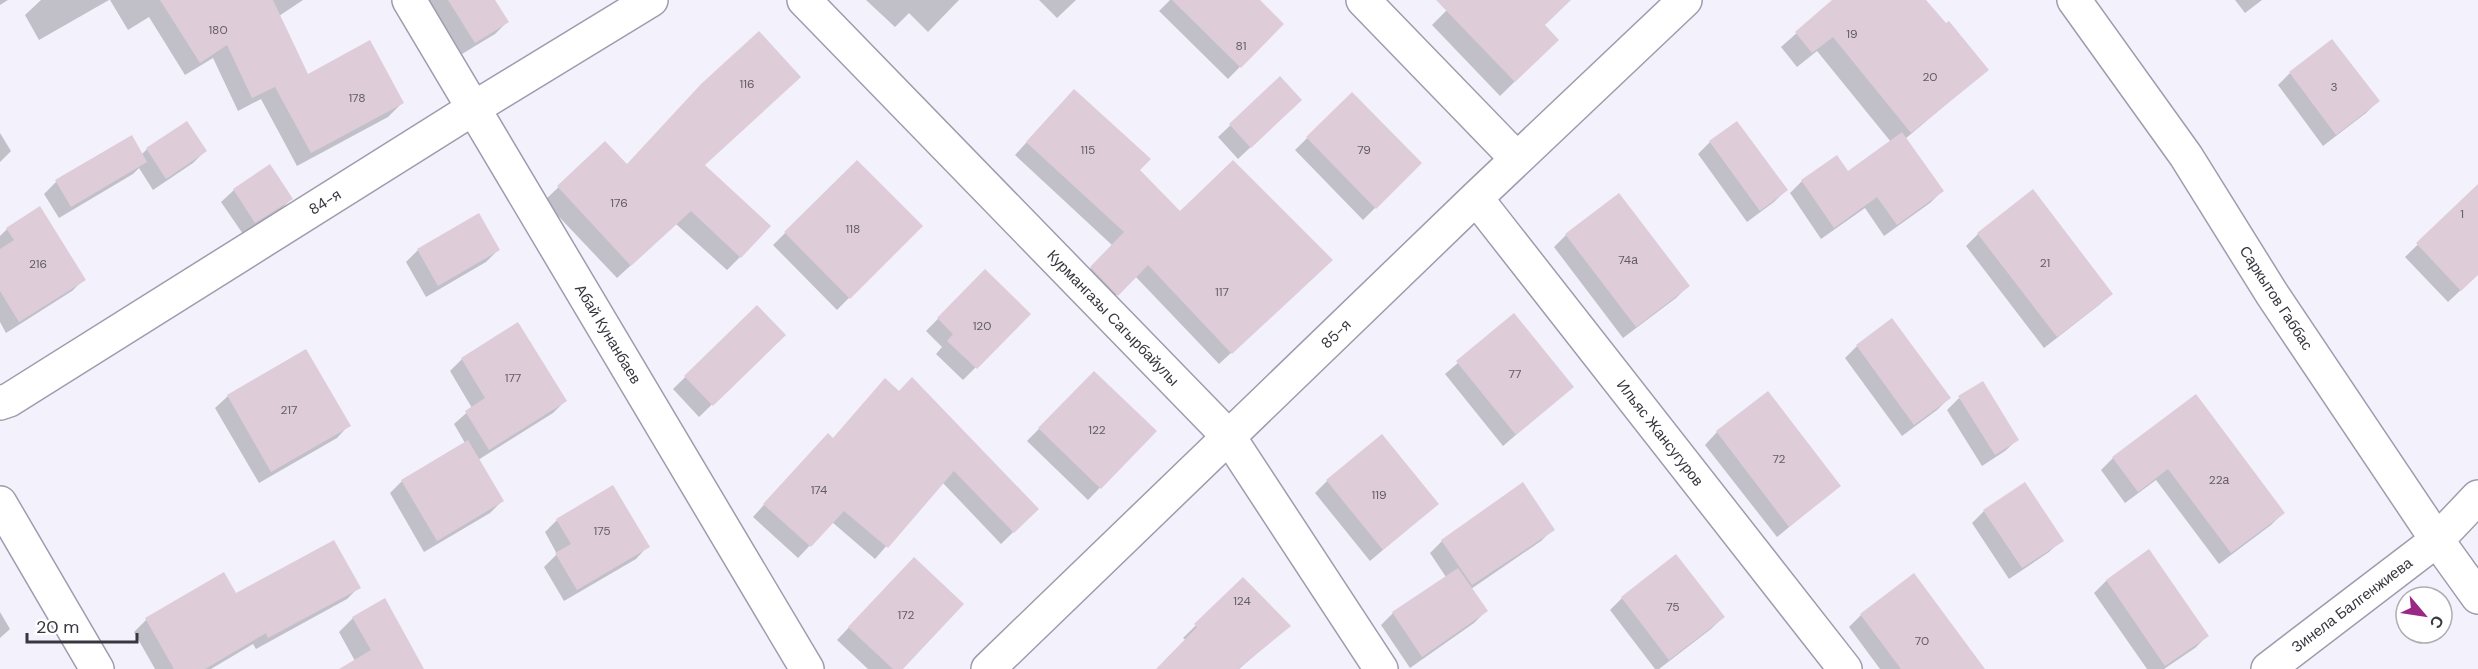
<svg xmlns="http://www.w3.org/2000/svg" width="2478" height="669" font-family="'DM Sans',sans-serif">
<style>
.shadow{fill:#0003}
.building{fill:#decdd9}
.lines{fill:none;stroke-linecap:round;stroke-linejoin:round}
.street-casing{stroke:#9e9cad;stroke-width:36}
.street{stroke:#fff;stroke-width:33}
.labels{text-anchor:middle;stroke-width:4.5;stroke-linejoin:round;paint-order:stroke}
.number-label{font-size:12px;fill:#625c65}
.street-label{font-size:15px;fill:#38373e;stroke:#fff}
</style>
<rect width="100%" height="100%" fill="#f2f1fc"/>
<!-- shadow -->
<path class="shadow" d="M 0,0 L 8,0 L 0,5 Z
M 41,0 L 109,0 L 39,40 L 25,15 Z
M 110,0 L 303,0 L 279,16 L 307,76 L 402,103 L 388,117 L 297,166 L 261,99 L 238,111 L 213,58 L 185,75 L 149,17 L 128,30 Z
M 429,0 L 493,0 L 507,22 L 495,34 L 462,54 Z
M 866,0 L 959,0 L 928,32 L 909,13 L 895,27 Z
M 1039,0 L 1076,0 L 1057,18 Z
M 1170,0 L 1257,0 L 1282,24 L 1228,79 L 1159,11 Z
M 1457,0 L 1569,0 L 1543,25 L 1557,40 L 1500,96 L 1432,25 Z
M 1834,0 L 1924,0 L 1987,70 L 1905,139 L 1942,191 L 1930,203 L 1884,236 L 1865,208 L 1821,239 L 1790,193 L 1802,181 L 1847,173 L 1891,142 L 1817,51 L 1797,67 L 1781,47 Z
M 2235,0 L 2262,0 L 2245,13 Z
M 2290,73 L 2378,101 L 2366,113 L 2323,146 L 2278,85 Z
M 1280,78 L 1288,112 L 1238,159 L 1218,137 Z
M 1352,94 L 1420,163 L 1363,220 L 1295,150 Z
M 1062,103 L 1138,171 L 1180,213 L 1319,272 L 1219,364 L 1135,276 L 1105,307 L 1079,280 L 1113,246 L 1015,155 Z
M 0,133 L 11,151 L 0,162 Z
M 1710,142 L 1786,190 L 1774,202 L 1747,222 L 1698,154 Z
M 605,143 L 627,166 L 704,165 L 740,257 L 727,270 L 676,224 L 617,278 L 544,201 Z
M 147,149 L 205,151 L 193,163 L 153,190 L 139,168 L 133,174 L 59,218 L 44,194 L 56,182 L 141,155 Z
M 857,162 L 920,226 L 837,310 L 773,245 Z
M 2478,186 L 2478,274 L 2448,302 L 2405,257 Z
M 234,190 L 291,199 L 279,211 L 243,234 L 221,202 Z
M 2033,191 L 2111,293 L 2099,305 L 2044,348 L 1966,246 L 1978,234 Z
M 7,229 L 84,279 L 72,291 L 6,333 L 0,322 L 0,236 Z
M 1566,235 L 1688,286 L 1676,298 L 1623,338 L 1554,247 Z
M 418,250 L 498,250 L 486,262 L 426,297 L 406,262 Z
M 985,271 L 1029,314 L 963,380 L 936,354 L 942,347 L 926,331 Z
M 757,307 L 784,335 L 699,417 L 673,389 Z
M 1514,315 L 1572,387 L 1503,446 L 1445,374 Z
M 1857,346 L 1949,398 L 1937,410 L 1902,436 L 1845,358 Z
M 306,351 L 349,425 L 337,438 L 259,483 L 215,408 L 228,396 Z
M 462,359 L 565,401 L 553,413 L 478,460 L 502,501 L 490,513 L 424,552 L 390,493 L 402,481 L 465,443 L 454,424 L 472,408 L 450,371 Z
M 1094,373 L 1155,431 L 1088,500 L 1027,441 Z
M 899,392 L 1037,509 L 1001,544 L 942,482 L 875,559 L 832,522 L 798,558 L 753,517 L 816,447 L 832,439 Z
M 2196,396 L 2283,513 L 2271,525 L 2219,564 L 2156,480 L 2125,503 L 2101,470 L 2113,458 Z
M 1959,398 L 2018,439 L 2005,451 L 1982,466 L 1947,410 Z
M 1717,432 L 1839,486 L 1777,537 L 1705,445 Z
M 1327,481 L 1437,504 L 1370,561 L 1315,493 Z
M 1984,511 L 2062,540 L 2049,552 L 2009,579 L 1972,523 Z
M 557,520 L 648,546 L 636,559 L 564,601 L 544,567 L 557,554 L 545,532 Z
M 1553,529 L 1541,541 L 1471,589 L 1486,611 L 1474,623 L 1410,668 L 1381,625 L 1393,613 L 1446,577 L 1430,553 L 1442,541 Z
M 2148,552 L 2207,636 L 2195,648 L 2164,669 L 2147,669 L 2094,593 L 2106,581 Z
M 902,571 L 901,669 L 868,669 L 837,640 Z
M 223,574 L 236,595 L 359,587 L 347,599 L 256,649 L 253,644 L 211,669 L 155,669 L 134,632 L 146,620 Z
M 1243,579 L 1289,626 L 1239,669 L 1158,669 L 1186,640 L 1183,638 Z
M 1622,598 L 1723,617 L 1711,629 L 1659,669 L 1655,669 L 1610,610 Z
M 0,612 L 10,629 L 0,638 Z
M 1861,615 L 1983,669 L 1880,669 L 1849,627 Z
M 353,618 L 423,669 L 342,669 L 355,661 L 339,632 Z"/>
<!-- building -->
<path class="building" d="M 160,0 L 273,0 L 308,74 L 370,40 L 404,103 L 311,153 L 275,87 L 252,98 L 227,45 L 200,63 Z
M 448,0 L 495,0 L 509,22 L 475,43 Z
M 1172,0 L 1260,0 L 1284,24 L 1241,68 Z
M 1436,0 L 1571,0 L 1545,25 L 1559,40 L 1515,82 Z
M 1832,0 L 1926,0 L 1946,23 L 1949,21 L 1989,70 L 1911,133 L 1833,37 L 1812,53 L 1795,32 Z
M 759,31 L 801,77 L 705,165 L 771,226 L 741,258 L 691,211 L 631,266 L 557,186 L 605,141 L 627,164 L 701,84 Z
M 2332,39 L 2380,101 L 2336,135 L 2289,72 Z
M 1280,76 L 1302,100 L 1251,148 L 1229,124 Z
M 1074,89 L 1151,159 L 1140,170 L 1180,211 L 1233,160 L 1333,260 L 1232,354 L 1148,265 L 1118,296 L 1090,267 L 1124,232 L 1026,142 Z
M 1352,92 L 1422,163 L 1376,209 L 1306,137 Z
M 187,121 L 207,151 L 166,179 L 146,148 Z
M 1737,121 L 1788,190 L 1760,211 L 1709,141 Z
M 1902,132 L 1944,191 L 1897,225 L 1877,197 L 1834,228 L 1801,180 L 1837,155 L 1848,171 Z
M 132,135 L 147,162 L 71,207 L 55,180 Z
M 857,160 L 923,226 L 850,299 L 784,232 Z
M 270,164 L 293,199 L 255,223 L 233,189 Z
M 2478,184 L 2478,275 L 2461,291 L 2416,243 Z
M 2033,189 L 2113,294 L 2057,337 L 1977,233 Z
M 1619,193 L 1690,286 L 1636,327 L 1565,234 Z
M 40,206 L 86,280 L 19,322 L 0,291 L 0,249 L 14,240 L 6,228 Z
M 479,213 L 500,250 L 438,286 L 417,249 Z
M 985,269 L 1031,314 L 977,369 L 947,341 L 953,334 L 937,318 Z
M 757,305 L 786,335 L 713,406 L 684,376 Z
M 1514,313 L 1574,387 L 1516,435 L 1456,361 Z
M 1892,318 L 1951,398 L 1914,425 L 1856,345 Z
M 518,322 L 567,401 L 489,450 L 465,411 L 485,398 L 461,358 Z
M 306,349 L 351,426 L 271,472 L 227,395 Z
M 1094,371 L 1157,431 L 1101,489 L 1038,428 Z
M 912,377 L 1039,509 L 1014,533 L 954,471 L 888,548 L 844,511 L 811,547 L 763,504 L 828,433 L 833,438 L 885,378 L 899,391 Z
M 1983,381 L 2019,440 L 1995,455 L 1958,396 Z
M 1768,391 L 1841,486 L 1789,527 L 1716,431 Z
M 2196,394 L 2285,513 L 2231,553 L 2168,469 L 2138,492 L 2112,457 Z
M 1382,434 L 1439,504 L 1383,550 L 1326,480 Z
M 468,440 L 504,501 L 437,541 L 401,480 Z
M 1523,482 L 1555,530 L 1472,585 L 1441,540 Z
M 2025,482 L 2064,541 L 2022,568 L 1983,510 Z
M 613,485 L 650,547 L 577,590 L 555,553 L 571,544 L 556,519 Z
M 334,540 L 361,588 L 268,638 L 266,633 L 205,669 L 174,669 L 145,618 L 224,572 L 236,593 Z
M 2149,549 L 2209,636 L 2165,666 L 2106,580 Z
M 1676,554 L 1725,617 L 1669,660 L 1621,597 Z
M 914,557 L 964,604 L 903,669 L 893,669 L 848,627 Z
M 1458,568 L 1488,611 L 1422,657 L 1392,612 Z
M 1914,573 L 1985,669 L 1901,669 L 1860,614 Z
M 1243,577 L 1291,626 L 1238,669 L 1156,669 L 1197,627 L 1194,624 Z
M 385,598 L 424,669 L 339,669 L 371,650 L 352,617 Z"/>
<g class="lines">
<defs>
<path id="street" d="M 409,0 L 807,669
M 804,0 L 1229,437 L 1381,669
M 1363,0 L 1517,159
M 2074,0 L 2186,156 L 2272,294 L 2437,540 L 2478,597
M 1476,198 L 1845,669
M 0,403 L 9,400 L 474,108 L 651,0
M 0,503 L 97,669
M 988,669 L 1476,198 L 1685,0
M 2268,669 L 2437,540 L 2478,497"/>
</defs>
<!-- street casing -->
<use href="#street" class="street-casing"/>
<!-- street -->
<use href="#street" class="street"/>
</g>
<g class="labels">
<!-- number labels -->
<g class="number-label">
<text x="218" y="34">180</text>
<text x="1852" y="38">19</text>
<text x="1241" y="50">81</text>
<text x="1930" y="81">20</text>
<text x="747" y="88">116</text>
<text x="2334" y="91">3</text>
<text x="357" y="102">178</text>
<text x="1088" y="154">115</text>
<text x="1364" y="154">79</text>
<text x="619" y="207">176</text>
<text x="2462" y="218">1</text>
<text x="853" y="233">118</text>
<text x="1628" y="264">74а</text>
<text x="2045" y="267">21</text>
<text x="38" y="268">216</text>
<text x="1222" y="296">117</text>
<text x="982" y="330">120</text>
<text x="1515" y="378">77</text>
<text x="513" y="382">177</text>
<text x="289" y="414">217</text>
<text x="1097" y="434">122</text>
<text x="1779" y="463">72</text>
<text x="2219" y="484">22а</text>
<text x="819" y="494">174</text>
<text x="1379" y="499">119</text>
<text x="602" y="535">175</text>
<text x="1242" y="605">124</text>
<text x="1673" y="611">75</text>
<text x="906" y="619">172</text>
<text x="1922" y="645">70</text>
</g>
<!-- street labels -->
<g class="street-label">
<text transform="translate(325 202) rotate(-32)" y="5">84-я</text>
<text transform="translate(2276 298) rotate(57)" y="5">Саркытов Габбас</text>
<text transform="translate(1113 318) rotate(46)" y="5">Курмангазы Сагырбайулы</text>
<text transform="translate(608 334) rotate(59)" y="5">Абай Кунанбаев</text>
<text transform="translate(1336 334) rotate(-44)" y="5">85-я</text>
<text transform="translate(1660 433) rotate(52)" y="5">Ильяс Жансугуров</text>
<text transform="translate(2352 605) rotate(-37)" y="5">Зинела Балгенжиева</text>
</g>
</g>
<!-- north arrow -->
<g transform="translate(2424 615) rotate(119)"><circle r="28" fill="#ffffff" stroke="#afafb2" stroke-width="1.5"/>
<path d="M0-4.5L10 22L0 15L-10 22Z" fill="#9a2885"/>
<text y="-9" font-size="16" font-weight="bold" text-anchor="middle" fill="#38373e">С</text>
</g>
<!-- scale -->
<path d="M27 633v9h110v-9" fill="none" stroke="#38373e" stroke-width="3"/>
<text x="36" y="633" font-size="18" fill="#38373e" stroke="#ffffff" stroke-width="4.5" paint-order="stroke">20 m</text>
</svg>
